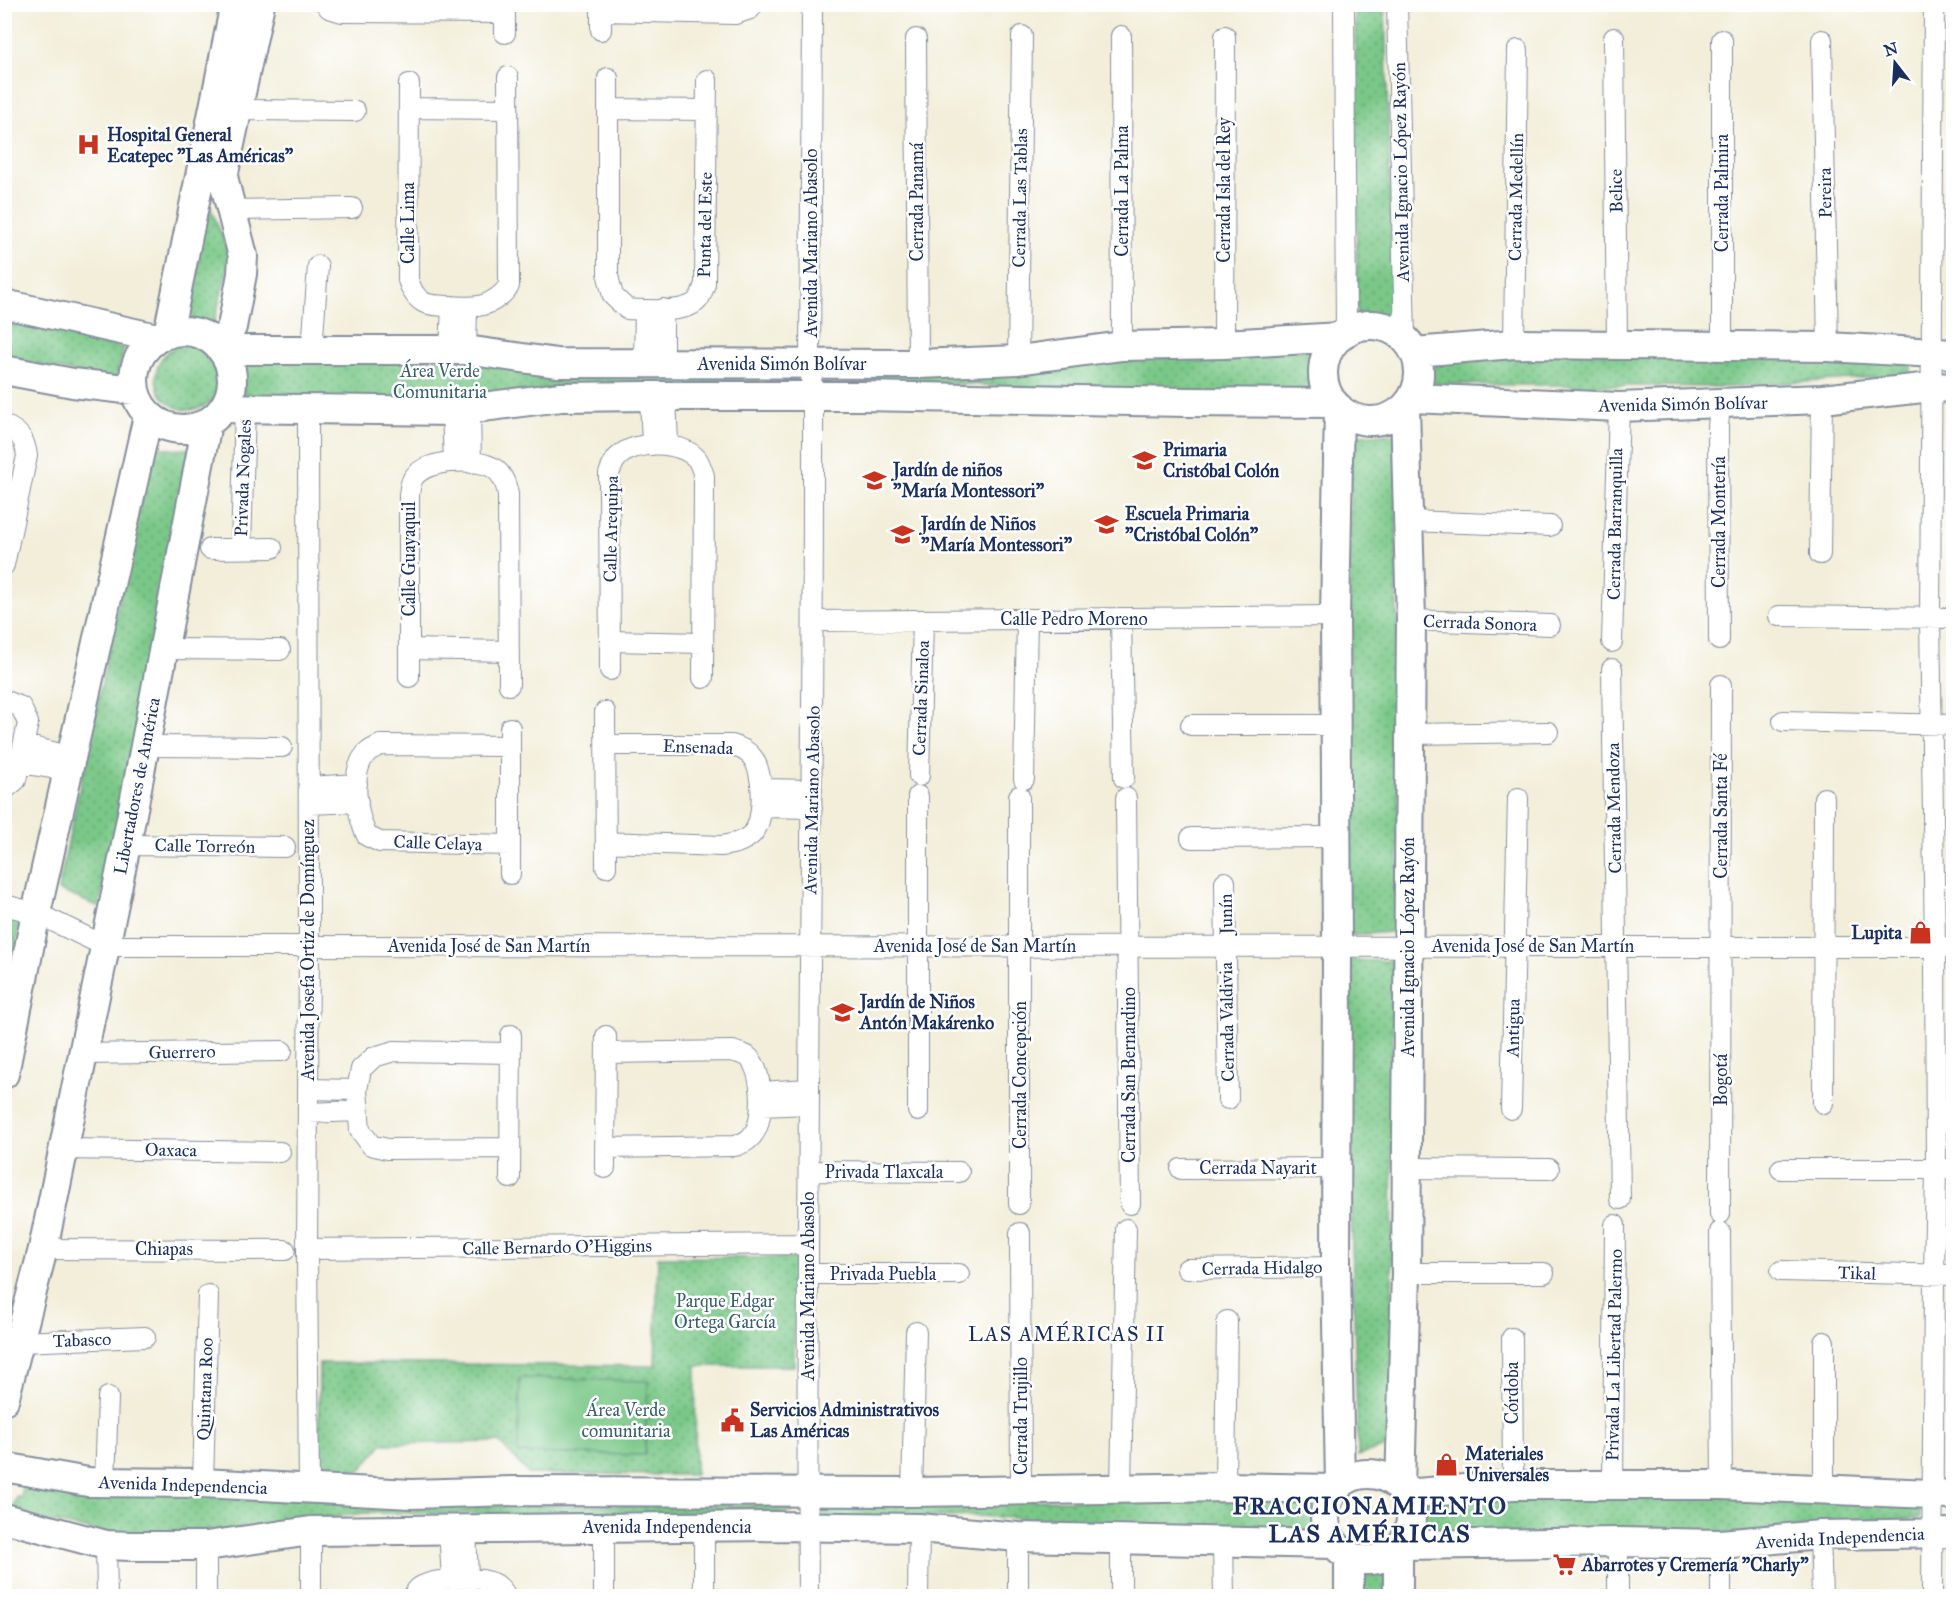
<svg xmlns="http://www.w3.org/2000/svg" width="1958" height="1601" font-family="'IM FELL Great Primer',serif">
<style>
.park{fill:url(#park-dots);stroke:#4a7c73;stroke-width:1.5}
.pitch{fill:#7ac888;stroke:#4a7c73;stroke-width:1.5}
.lines{fill:none;stroke-linecap:round;stroke-linejoin:round}
.street-casing{stroke:#868e9c;stroke-width:22}
.secondary-casing{stroke:#868e9c;stroke-width:32}
.street{stroke:#fff;stroke-width:20}
.secondary{stroke:#fff;stroke-width:28}
.labels{text-anchor:middle;stroke-width:5;stroke-linejoin:round;paint-order:stroke}
.poi-label{font-size:18px;font-weight:bold;fill:#1b2f5e;stroke:#fff;text-anchor:start}
.street-label{font-size:18px;fill:#1b2f5e;stroke:#fff}
.park-label{font-size:18px;fill:#385d6b;stroke:#fff}
.neighbourhood-label{font-size:20px;letter-spacing:1.5px;fill:#1b2f5e;stroke:#fff}
.district-label{font-size:24px;font-weight:bold;letter-spacing:1.5px;fill:#1b2f5e;stroke:#fff}
</style>
<defs>
<pattern id="park-dots" width="8" height="8" patternUnits="userSpaceOnUse" patternTransform="scale(1.5)"><rect width="8" height="8" fill="#7ac888"/><path d="M2 2h.1M6 6h.1" fill="none" stroke="#63a372" stroke-width="1.8" stroke-linecap="round"/></pattern>
</defs>
<rect width="100%" height="100%" fill="#fff"/>
<filter id="ink" filterUnits="userSpaceOnUse"><feTurbulence type="fractalNoise" baseFrequency=".0167" numOctaves="2"/><feDisplacementMap in="SourceGraphic" scale="12" xChannelSelector="R" yChannelSelector="G"/><feConvolveMatrix kernelMatrix="1 2 1 2 8 2 1 2 1" color-interpolation-filters="sRGB"/></filter>
<filter id="wash" filterUnits="userSpaceOnUse"><feTurbulence type="fractalNoise" baseFrequency=".008" numOctaves="4" result="noise"/><feDisplacementMap in="SourceGraphic" scale="24" xChannelSelector="R" yChannelSelector="G"/><feGaussianBlur stdDeviation="1.35" result="paint"/><feColorMatrix in="noise" values="0 0 0 0 0 0 0 0 0 0 0 0 0 0 0 0 0 1.4 0 .05"/><feComposite in="paint" operator="in"/></filter>
<g filter="url(#wash)">
<rect width="100%" height="100%" fill="#f2eed9"/>
<!-- park -->
<path class="park" d="M 1355,5 L 1385,5 L 1393,316 L 1357,314 Z
M 208,202 L 231,257 L 212,330 L 175,325 Z
M 5,321 L 124,348 L 116,382 L 5,357 Z
M156 377a33 33 0 1 1 66 0a33 33 0 1 1-66 0Z
M 1320,349 L 1316,372 L 1320,394 L 1161,394 L 824,377 Z
M 1424,351 L 1820,355 L 1912,364 L 1910,375 L 1728,387 L 1429,384 Z
M 240,360 L 465,360 L 796,374 L 796,384 L 442,403 L 243,400 L 243,382 Z
M 1396,434 L 1399,931 L 1348,936 L 1350,435 Z
M 152,445 C 167,449 179,452 194,447 L 165,563 L 164,623 L 99,907 L 58,890 Z
M 5,912 L 22,915 L 5,998 Z
M 1344,960 L 1393,961 L 1392,1445 L 1358,1456 Z
M 658,1257 L 795,1258 L 794,1366 L 696,1366 L 695,1475 L 529,1474 L 499,1442 L 382,1444 L 360,1471 L 318,1471 L 319,1363 L 655,1366 Z
M 20,1473 L 405,1505 L 787,1505 L 793,1509 L 792,1512 L 741,1516 L 365,1513 L 232,1530 L 100,1532 L 10,1514 L 17,1497 L 22,1497 L 22,1486 L 17,1484 Z
M 1718,1494 L 1824,1497 L 1920,1509 L 1920,1518 L 1740,1533 L 1420,1534 L 1424,1501 Z
M 1316,1497 L 1315,1535 L 976,1516 L 820,1521 L 821,1503 Z
M 1359,1575 L 1386,1575 L 1386,1596 L 1359,1596 Z
M 467,1586 L 480,1589 L 490,1596 L 422,1596 L 427,1589 Z"/>
<!-- pitch -->
<path class="pitch" d="M 520,1378 L 648,1381 L 645,1455 L 518,1453 Z"/>
</g>
<g filter="url(#ink)">
<g class="lines">
<defs>
<path id="street" d="M 326,4 L 329,8 L 342,12 L 505,13
M 505,4 L 505,33
M 1344,4 L 1346,332
M 1397,4 L 1405,339
M 601,11 L 735,14 L 750,9 L 753,4
M 601,30 L 601,4
M 1121,36 L 1122,346
M 1614,38 L 1617,345
M 916,39 L 918,364
M 1822,40 L 1828,347
M 608,78 L 608,276 L 613,296 L 627,309 C 645,310 684,314 697,301 C 701,297 703,289 705,284 L 707,80
M 409,84 L 408,280 C 412,290 414,296 423,302 C 429,306 439,305 446,306 C 473,308 492,309 509,286 L 508,77
M 409,108 L 508,109
M 608,109 L 707,110
M 237,110 L 355,111
M 231,210 L 352,208
M 663,309 L 663,364
M 1224,344 L 1225,36
M 1514,344 L 1518,50
M 1722,346 L 1722,40
M 312,350 L 318,266
M 450,350 L 452,306
M 466,350 L 467,307
M 1018,360 L 1022,36
M 644,363 L 645,310
M 650,396 L 652,445
M 666,396 L 668,445
M 308,409 L 309,946 L 307,1249 L 309,1490
M 470,410 L 471,463
M 452,411 L 454,462
M 4,425 C 20,432 25,440 27,456 L 4,565
M 1409,521 L 1550,526
M 241,548 L 245,408
M 210,549 L 272,548
M 1820,554 L 1822,399
M 1779,616 L 1954,618
M 1121,618 L 1124,778
M 1411,620 L 1550,625
M 814,621 L 1335,616
M 1719,640 L 1718,427 L 1720,404
M 610,641 L 703,643
M 1612,642 L 1619,407
M 165,649 L 280,650
M 409,649 L 508,651
M 1612,669 L 1620,1199
M 610,670 L 609,474 C 611,468 614,461 618,457 C 634,440 681,440 697,459 C 700,463 702,470 704,476 L 703,678
M 409,677 L 409,495 C 410,489 410,482 414,477 C 427,459 478,457 495,469 C 503,475 506,484 508,494 L 509,685
M 4,700 L 21,707 L 28,723 L 16,780 L 4,790
M 605,712 L 606,867
M 1783,721 L 1954,725
M 1191,725 L 1335,725
M 510,728 L 510,874
M 1410,734 L 1548,732
M 24,745 L 72,757
M 606,745 L 732,745 C 740,748 747,750 752,757 C 764,771 766,820 752,834 C 744,842 733,844 722,846 L 606,842
M 145,746 L 282,747
M 510,746 L 380,745 C 375,748 368,750 365,755 C 350,773 357,816 367,836 L 380,842 L 510,845
M 20,763 L 69,771
M 919,776 L 923,620
M 1024,779 L 1027,619
M 309,787 L 357,784
M 762,789 L 812,790
M 918,796 L 918,1111
M 1019,796 L 1019,1204
M 1126,798 L 1130,1204
M 309,804 L 358,802
M 761,807 L 812,808
M 1191,838 L 1335,837
M 126,845 L 285,847
M 1225,882 L 1228,1099
M 4,905 L 36,913 L 105,946 L 1954,947
M 82,1054 L 282,1051
M 308,1089 L 357,1090
M 761,1092 L 809,1089
M 1823,1103 L 1824,798
M 761,1106 L 809,1104
M 1511,1109 L 1518,798
M 308,1113 L 358,1111
M 510,1148 L 387,1149 L 371,1145 L 360,1130 L 357,1090 L 361,1069 L 374,1057 L 394,1051 L 511,1053
M 605,1148 L 735,1146 C 743,1143 749,1141 754,1133 C 765,1118 763,1068 747,1056 C 744,1054 737,1053 733,1051 L 606,1053
M 63,1149 L 280,1152
M 605,1168 L 606,1036
M 1407,1168 L 1549,1169
M 1181,1169 L 1336,1168
M 1781,1169 L 1954,1169
M 809,1171 L 959,1172
M 510,1178 L 511,1035
M 1720,1214 L 1721,685
M 1720,1232 L 1722,1485
M 1020,1233 L 1021,1490
M 43,1249 L 285,1250
M 307,1249 L 808,1244
M 1187,1269 L 1336,1267
M 1781,1271 L 1954,1275
M 1406,1273 L 1544,1273
M 808,1274 L 959,1274
M 1512,1338 L 1513,1485
M 20,1342 L 145,1337
M 1824,1342 L 1824,1489
M 105,1483 L 108,1397
M 203,1483 L 208,1295
M 1613,1485 L 1615,1225
M 1225,1487 L 1227,1321
M 1121,1488 L 1126,1229
M 912,1492 L 916,1332
M 604,1527 L 604,1596
M 449,1529 L 452,1580
M 466,1529 L 468,1579
M 311,1531 L 311,1596
M 1820,1535 L 1822,1596
M 1618,1542 L 1618,1596
M 1223,1543 L 1224,1596
M 1721,1544 L 1721,1596
M 106,1545 L 107,1596
M 206,1546 L 206,1596
M 413,1596 C 416,1592 417,1588 422,1586 C 437,1578 477,1576 493,1583 C 499,1585 503,1591 506,1596
M 704,1596 L 704,1526
M 808,1596 C 805,1196 814,796 813,396 L 810,364 L 812,4
M 918,1596 L 919,1528
M 1018,1596 L 1018,1537
M 1121,1596 L 1121,1540
M 1932,1596 L 1934,1275 L 1936,1170 L 1935,947 L 1930,618 L 1934,4"/>
<path id="secondary" d="M 4,304 L 157,338
M1323 373a48 48 0 1 1 96 0a48 48 0 1 1-96 0Z
M134 380a49 49 0 1 1 98 0a49 49 0 1 1-98 0Z
M 168,334 L 235,4
M 219,347 L 232,327 L 242,274 L 243,256 L 223,177 L 260,4
M 1414,352 L 1514,344 L 1828,347 L 1954,354
M 225,355 L 244,350 L 466,350 L 557,363 L 918,364 L 1018,360 L 1122,346 L 1224,344 L 1340,337
M 4,370 L 73,383 L 134,390
M 1412,398 L 1619,407 L 1822,399 L 1932,387 L 1954,388
M 223,408 L 452,411 L 561,397 L 650,396 L 860,396 L 1186,402 L 1334,403
M 1339,408 L 1335,616 L 1337,946 L 1336,1267 L 1340,1484
M 4,1074 L 36,913 L 148,416
M 4,1400 L 43,1249 L 126,845 L 207,423
M 4,1467 L 88,1482 L 203,1483 L 411,1494 L 512,1491 L 912,1492 L 1225,1487 L 1335,1489
M1325 1517a43 43 0 1 1 86 0a43 43 0 1 1-86 0Z
M 1400,1487 L 1406,1273 L 1411,620 L 1405,407
M 1405,1494 L 1513,1485 L 1722,1485 L 1954,1495
M 4,1518 L 106,1545 L 130,1546 L 206,1546 L 311,1531 L 772,1526 L 919,1528 L 1018,1537 L 1333,1544
M 1402,1545 L 1618,1542 L 1721,1544 L 1820,1535 L 1954,1533
M 1398,1550 L 1398,1596
M 1349,1596 L 1349,1557"/>
</defs>
<!-- street casing -->
<use href="#street" class="street-casing"/>
<!-- secondary casing -->
<use href="#secondary" class="secondary-casing"/>
<!-- street -->
<use href="#street" class="street"/>
<!-- secondary -->
<use href="#secondary" class="secondary"/>
</g>
</g>
<!-- icons -->
<defs>
<symbol id="hospital-bare" viewBox="-9 -9 18 18"><path d="M-5-5h3v3.5h4V-5h3V5h-3V1.5h-4V5h-3Z" fill="#c8321e" stroke="#fff" stroke-width="2.5" paint-order="stroke"/></symbol>
<symbol id="school-bare" viewBox="-9 -9 18 18"><path d="M0-5L7-2L0 1L-7-2ZM-4 1L0 2.5L4 1V4Q0 6-4 4Z" fill="#c8321e" stroke="#fff" stroke-width="2.5" paint-order="stroke"/></symbol>
<symbol id="shop-bare" viewBox="-9 -9 18 18"><path d="M-5-2.5h2.3a2.7 3.5 0 0 1 5.4 0H5L5.5 6h-11ZM-1.5-2.5h3a1.5 2.3 0 0 0-3 0Z" fill="#c8321e" stroke="#fff" stroke-width="2.5" paint-order="stroke"/></symbol>
<symbol id="civic-bare" viewBox="-9 -9 18 18"><path d="M-.6-6.5H3V-4.5H.6V-3L4-1V1h2V6H-6V1h2V-1L-.6-3ZM-1.2 2.5V6h2.4V2.5Z" fill="#c8321e" stroke="#fff" stroke-width="2.5" paint-order="stroke"/></symbol>
<symbol id="supermarket-bare" viewBox="-9 -9 18 18"><path d="M-6-5.5h2.5l.6 2H6L4.5 2H-2.5L-4.4-4H-6ZM-1.5 3.2a1.3 1.3 0 1 0 .1 0ZM3 3.2a1.3 1.3 0 1 0 .1 0Z" fill="#c8321e" stroke="#fff" stroke-width="2.5" paint-order="stroke"/></symbol>
</defs>
<g fill-rule="evenodd">
<use href="#hospital-bare" x="72" y="128" width="33" height="33"/>
<use href="#school-bare" x="1128" y="444" width="33" height="33"/>
<use href="#school-bare" x="858" y="464" width="33" height="33"/>
<use href="#school-bare" x="1090" y="508" width="33" height="33"/>
<use href="#school-bare" x="886" y="518" width="33" height="33"/>
<use href="#shop-bare" x="1904" y="916" width="33" height="33"/>
<use href="#school-bare" x="826" y="996" width="33" height="33"/>
<use href="#civic-bare" x="716" y="1404" width="33" height="33"/>
<use href="#shop-bare" x="1430" y="1448" width="33" height="33"/>
<use href="#supermarket-bare" x="1548" y="1548" width="33" height="33"/>
</g>
<g class="labels">
<!-- poi labels -->
<g class="poi-label">
<text x="107" y="141">Hospital General<tspan x="107" dy="21">Ecatepec "Las Américas"</tspan></text>
<text x="1163" y="456">Primaria<tspan x="1163" dy="21">Cristóbal Colón</tspan></text>
<text x="893" y="476">Jardín de niños<tspan x="893" dy="21">"María Montessori"</tspan></text>
<text x="1125" y="520">Escuela Primaria<tspan x="1125" dy="21">"Cristóbal Colón"</tspan></text>
<text x="921" y="530">Jardín de Niños<tspan x="921" dy="21">"María Montessori"</tspan></text>
<text x="1902" y="939" text-anchor="end">Lupita</text>
<text x="860" y="1008">Jardín de Niños<tspan x="860" dy="21">Antón Makárenko</tspan></text>
<text x="750" y="1416">Servicios Administrativos<tspan x="750" dy="21">Las Américas</tspan></text>
<text x="1465" y="1460">Materiales<tspan x="1465" dy="21">Universales</tspan></text>
<text x="1582" y="1571">Abarrotes y Cremería "Charly"</text>
</g>
<!-- street labels -->
<g class="street-label">
<text transform="translate(1401 172) rotate(-91)" y="6">Avenida Ignacio López Rayón</text>
<text transform="translate(1224 190) rotate(-90)" y="6">Cerrada Isla del Rey</text>
<text transform="translate(1122 191) rotate(-90)" y="6">Cerrada La Palma</text>
<text transform="translate(1616 191) rotate(-91)" y="6">Belice</text>
<text transform="translate(1722 193) rotate(-90)" y="6">Cerrada Palmira</text>
<text transform="translate(1825 193) rotate(-91)" y="6">Pereira</text>
<text transform="translate(1516 197) rotate(-89)" y="6">Cerrada Medellín</text>
<text transform="translate(1020 198) rotate(-89)" y="6">Cerrada Las Tablas</text>
<text transform="translate(917 202) rotate(-90)" y="6">Cerrada Panamá</text>
<text transform="translate(408 223) rotate(-90)" y="6">Calle Lima</text>
<text transform="translate(705 225) rotate(-89)" y="6">Punta del Este</text>
<text transform="translate(811 243) rotate(-90)" y="6">Avenida Mariano Abasolo</text>
<text x="782" y="370">Avenida Simón Bolívar</text>
<text transform="translate(1683 404) rotate(-1)" y="6">Avenida Simón Bolívar</text>
<text transform="translate(243 478) rotate(-88)" y="6">Privada Nogales</text>
<text transform="translate(1719 522) rotate(-90)" y="6">Cerrada Montería</text>
<text transform="translate(1615 524) rotate(-89)" y="6">Cerrada Barranquilla</text>
<text transform="translate(611 529) rotate(-89)" y="6">Calle Arequipa</text>
<text transform="translate(409 559) rotate(-90)" y="6">Calle Guayaquil</text>
<text x="1074" y="625">Calle Pedro Moreno</text>
<text transform="translate(1480 623) rotate(2)" y="6">Cerrada Sonora</text>
<text transform="translate(921 698) rotate(-88)" y="6">Cerrada Sinaloa</text>
<text transform="translate(698 747) rotate(2)" y="6">Ensenada</text>
<text transform="translate(137 786) rotate(-79)" y="6">Libertadores de América</text>
<text transform="translate(812 800) rotate(-89)" y="6">Avenida Mariano Abasolo</text>
<text transform="translate(1614 808) rotate(-91)" y="6">Cerrada Mendoza</text>
<text transform="translate(1721 816) rotate(-90)" y="6">Cerrada Santa Fé</text>
<text transform="translate(438 843) rotate(2)" y="6">Calle Celaya</text>
<text transform="translate(205 846) rotate(1)" y="6">Calle Torreón</text>
<text transform="translate(1226 914) rotate(-91)" y="6">Junín</text>
<text x="489" y="952">Avenida José de San Martín</text>
<text x="975" y="952">Avenida José de San Martín</text>
<text x="1533" y="952">Avenida José de San Martín</text>
<text transform="translate(1408 947) rotate(-90)" y="6">Avenida Ignacio López Rayón</text>
<text transform="translate(308 950) rotate(-90)" y="6">Avenida Josefa Ortiz de Domínguez</text>
<text transform="translate(1227 1022) rotate(-91)" y="6">Cerrada Valdivia</text>
<text transform="translate(1513 1028) rotate(-89)" y="6">Antigua</text>
<text transform="translate(182 1052) rotate(-1)" y="6">Guerrero</text>
<text transform="translate(1020 1075) rotate(-90)" y="6">Cerrada Concepción</text>
<text transform="translate(1129 1075) rotate(-90)" y="6">Cerrada San Bernardino</text>
<text transform="translate(1721 1080) rotate(-90)" y="6">Bogotá</text>
<text transform="translate(171 1150) rotate(1)" y="6">Oaxaca</text>
<text x="1258" y="1174">Cerrada Nayarit</text>
<text x="884" y="1178">Privada Tlaxcala</text>
<text transform="translate(557 1247) rotate(-1)" y="6">Calle Bernardo O'Higgins</text>
<text x="164" y="1255">Chiapas</text>
<text transform="translate(1262 1268) rotate(-1)" y="6">Cerrada Hidalgo</text>
<text transform="translate(1857 1273) rotate(2)" y="6">Tikal</text>
<text x="883" y="1280">Privada Puebla</text>
<text transform="translate(808 1286) rotate(-90)" y="6">Avenida Mariano Abasolo</text>
<text transform="translate(82 1340) rotate(-2)" y="6">Tabasco</text>
<text transform="translate(1614 1355) rotate(-89)" y="6">Privada La Libertad Palermo</text>
<text transform="translate(205 1389) rotate(-88)" y="6">Quintana Roo</text>
<text transform="translate(1512 1393) rotate(-90)" y="6">Córdoba</text>
<text transform="translate(1021 1416) rotate(-90)" y="6">Cerrada Trujillo</text>
<text transform="translate(183 1485) rotate(2)" y="6">Avenida Independencia</text>
<text x="667" y="1533">Avenida Independencia</text>
<text transform="translate(1840 1538) rotate(-3)" y="6">Avenida Independencia</text>
</g>
<!-- park labels -->
<g class="park-label">
<text x="440" y="377">Área Verde<tspan x="440" dy="21">Comunitaria</tspan></text>
<text x="725" y="1307">Parque Edgar<tspan x="725" dy="21">Ortega García</tspan></text>
<text x="626" y="1416">Área Verde<tspan x="626" dy="21">comunitaria</tspan></text>
</g>
<!-- neighbourhood labels -->
<g class="neighbourhood-label">
<text x="1067" y="1341">LAS AMÉRICAS II</text>
</g>
<!-- district labels -->
<g class="district-label">
<text x="1370" y="1514">FRACCIONAMIENTO<tspan x="1370" dy="28">LAS AMÉRICAS</tspan></text>
</g>
</g>
<!-- margin -->
<rect width="1958" height="1601" fill="none" stroke="#fff" stroke-width="24"/>
<!-- north arrow -->
<g transform="translate(1895 63) rotate(343)" stroke="#ffffff" stroke-width="4.5" paint-order="stroke">
<path d="M0-4.5L10 22L0 15L-10 22Z" fill="#1b2f5e"/>
<text y="-9" font-size="16" font-weight="bold" text-anchor="middle" fill="#1b2f5e">N</text>
</g>
</svg>
